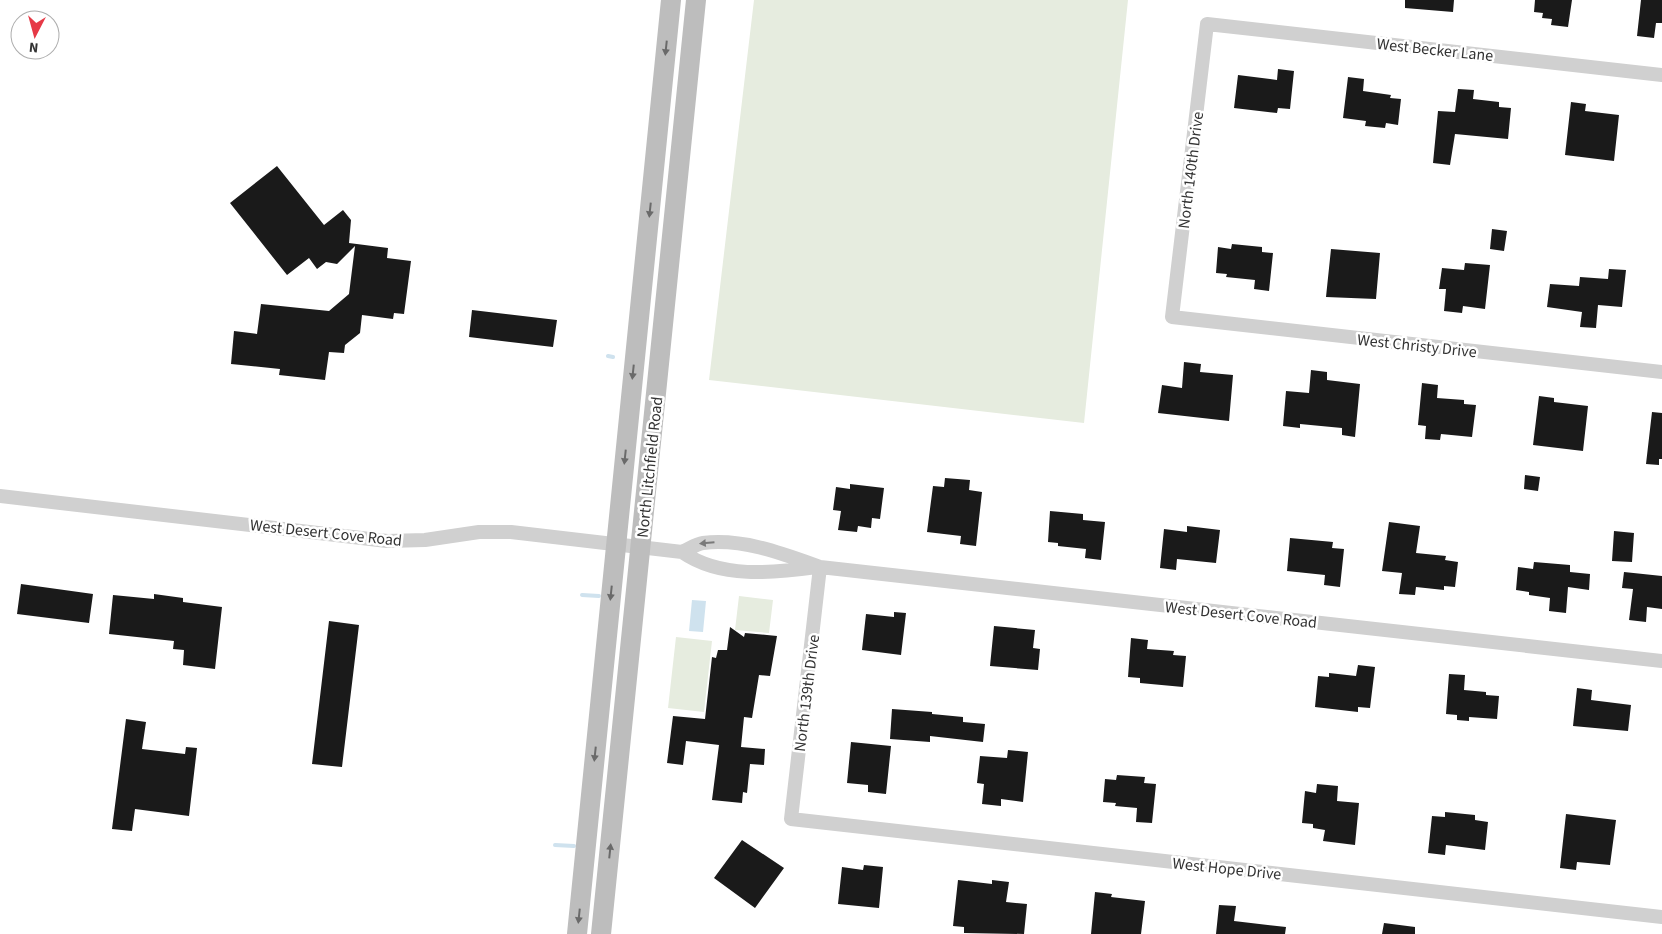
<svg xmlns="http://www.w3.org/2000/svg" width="1662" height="934" font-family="'Source Sans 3',sans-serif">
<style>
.green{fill:#e6ecdf}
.water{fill:#cfe2ee}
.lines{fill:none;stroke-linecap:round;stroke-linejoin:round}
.stream{stroke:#cfe2ee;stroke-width:4}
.building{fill:#1a1a1a}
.street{stroke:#d0d0d0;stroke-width:14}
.secondary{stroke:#bdbdbd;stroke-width:20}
.oneway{fill:#6a6a6a}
.oneway2{fill:#7a7a7a}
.labels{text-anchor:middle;stroke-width:5;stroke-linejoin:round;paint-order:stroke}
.street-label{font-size:16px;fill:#333;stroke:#fff}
</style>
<rect width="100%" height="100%" fill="#fff"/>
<!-- green -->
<path class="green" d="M 754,0 L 1128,0 L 1084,423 L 709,380 Z
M 739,596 L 773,600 L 769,633 L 735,630 Z
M 676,637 L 712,641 L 704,712 L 668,708 Z"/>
<!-- water -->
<path class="water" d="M 692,600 L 706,601 L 703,632 L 689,631 Z"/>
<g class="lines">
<!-- stream -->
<path class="stream" d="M 608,356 L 613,357
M 582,595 L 599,596
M 555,845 L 574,846"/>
</g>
<!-- building -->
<path class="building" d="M 1405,0 L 1454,0 L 1453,12 L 1405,8 Z
M 1535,0 L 1572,0 L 1568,27 L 1551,25 L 1552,19 L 1542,18 L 1543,13 L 1534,12 Z
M 1641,0 L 1662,0 L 1662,23 L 1656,23 L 1654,38 L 1637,36 Z
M 1278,69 L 1294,71 L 1290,109 L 1278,108 L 1277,113 L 1234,108 L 1238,75 L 1277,80 Z
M 1348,77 L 1364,79 L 1363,91 L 1391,95 L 1390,98 L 1401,99 L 1398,125 L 1386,123 L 1385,128 L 1365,126 L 1366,121 L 1343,118 Z
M 1458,89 L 1474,90 L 1473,99 L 1499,102 L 1499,107 L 1511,108 L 1508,139 L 1455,134 L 1450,165 L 1433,163 L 1438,111 L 1455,112 Z
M 1571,102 L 1586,104 L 1585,111 L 1619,115 L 1614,161 L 1565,155 Z
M 277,166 L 324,225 L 343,210 L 351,220 L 349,243 L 388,248 L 387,258 L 411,261 L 404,314 L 394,313 L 393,319 L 362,315 L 360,333 L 345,345 L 344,353 L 329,352 L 325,380 L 279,375 L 280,369 L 231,364 L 234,331 L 257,334 L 261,304 L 329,311 L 349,294 L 355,246 L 337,264 L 326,262 L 317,269 L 309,258 L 287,275 L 230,203 Z
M 1492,229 L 1507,231 L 1504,251 L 1490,249 Z
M 1232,244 L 1262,247 L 1262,252 L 1273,253 L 1269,291 L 1254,289 L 1255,280 L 1226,277 L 1227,274 L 1216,273 L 1218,247 L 1231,249 Z
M 1331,249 L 1380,253 L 1376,299 L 1326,297 Z
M 1465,263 L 1490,265 L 1485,309 L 1463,306 L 1462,313 L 1444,311 L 1446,289 L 1439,289 L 1442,268 L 1464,270 Z
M 1609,269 L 1626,270 L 1622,307 L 1598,305 L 1596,328 L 1580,327 L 1582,312 L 1547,307 L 1550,284 L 1579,286 L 1580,277 L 1608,279 Z
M 472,310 L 557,320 L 553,347 L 469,337 Z
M 1184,362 L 1201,364 L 1200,372 L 1233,375 L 1229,421 L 1158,413 L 1162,385 L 1182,388 Z
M 1311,370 L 1327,372 L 1327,380 L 1360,384 L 1355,437 L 1342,435 L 1342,428 L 1300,424 L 1300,428 L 1283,426 L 1286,391 L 1309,393 Z
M 1422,383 L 1438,385 L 1437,398 L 1464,400 L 1464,404 L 1476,405 L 1472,437 L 1441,434 L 1440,440 L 1425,439 L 1426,426 L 1418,425 Z
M 1539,396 L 1554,398 L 1554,402 L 1588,406 L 1583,451 L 1533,445 Z
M 1652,412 L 1662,413 L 1662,459 L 1659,459 L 1659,465 L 1646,464 Z
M 1525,475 L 1540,477 L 1538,491 L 1524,489 Z
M 945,478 L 970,480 L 969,490 L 982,492 L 976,546 L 960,544 L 961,536 L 927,532 L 933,486 L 944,487 Z
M 850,484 L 884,488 L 880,519 L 872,518 L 871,528 L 858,526 L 857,532 L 838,530 L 841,511 L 833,510 L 836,487 L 850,489 Z
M 1050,511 L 1083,514 L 1083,520 L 1105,522 L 1101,560 L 1085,558 L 1086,549 L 1058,546 L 1058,543 L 1048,542 Z
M 1389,522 L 1420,526 L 1416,553 L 1446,556 L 1445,560 L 1458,562 L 1455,587 L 1444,586 L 1444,590 L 1416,587 L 1415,595 L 1399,594 L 1402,573 L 1382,571 Z
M 1187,526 L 1220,530 L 1216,563 L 1177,559 L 1176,570 L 1160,568 L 1164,529 L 1187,532 Z
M 1614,531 L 1634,533 L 1632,562 L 1612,561 Z
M 1290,538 L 1333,542 L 1332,548 L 1344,549 L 1340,587 L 1324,585 L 1325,575 L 1287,571 Z
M 1534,562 L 1570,565 L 1570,572 L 1590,574 L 1589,590 L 1568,587 L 1566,613 L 1549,611 L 1550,598 L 1529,595 L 1529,592 L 1516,590 L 1518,567 L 1533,569 Z
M 1624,572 L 1662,576 L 1662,609 L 1647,607 L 1646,622 L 1629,620 L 1633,589 L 1622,588 Z
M 21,584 L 93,594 L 89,623 L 17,614 Z
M 154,594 L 183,598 L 183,602 L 222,607 L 215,669 L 183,665 L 184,650 L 173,649 L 174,641 L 109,634 L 113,595 L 154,599 Z
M 894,612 L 906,613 L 901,655 L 862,650 L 866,614 L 894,617 Z
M 329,621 L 359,625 L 342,767 L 312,764 Z
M 994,626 L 1035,630 L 1033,648 L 1040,649 L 1038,670 L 990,666 Z
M 730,627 L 744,637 L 745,633 L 777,636 L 770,676 L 759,675 L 752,718 L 744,717 L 741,747 L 765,749 L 764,765 L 750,764 L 747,793 L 743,792 L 742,803 L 712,800 L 719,745 L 686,741 L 683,765 L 667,763 L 673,716 L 705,719 L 712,657 L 716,658 L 718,650 L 727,650 Z
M 1131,638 L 1148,640 L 1147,649 L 1174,651 L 1173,655 L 1186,656 L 1183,687 L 1140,683 L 1140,678 L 1128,677 Z
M 1358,665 L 1375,667 L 1370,708 L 1358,707 L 1358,712 L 1315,707 L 1318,676 L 1329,677 L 1329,673 L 1356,676 Z
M 1449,674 L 1465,675 L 1464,690 L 1486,692 L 1486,695 L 1499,696 L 1497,719 L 1469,717 L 1469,721 L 1457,720 L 1457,715 L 1446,714 Z
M 1577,688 L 1592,690 L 1591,700 L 1631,705 L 1628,731 L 1573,726 Z
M 892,709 L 932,712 L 932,714 L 963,717 L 963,722 L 985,724 L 983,742 L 930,736 L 930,742 L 890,739 Z
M 126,719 L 146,722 L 142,749 L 185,754 L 186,747 L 197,748 L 189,816 L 135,809 L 132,831 L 112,829 Z
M 851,742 L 891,746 L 886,794 L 868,792 L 868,785 L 847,783 Z
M 1008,750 L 1028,752 L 1023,802 L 1001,799 L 1001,806 L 982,804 L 984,784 L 977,783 L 980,756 L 1007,758 Z
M 1117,775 L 1145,777 L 1144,783 L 1156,784 L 1152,823 L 1136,822 L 1137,808 L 1115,806 L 1116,803 L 1103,802 L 1105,779 L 1116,780 Z
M 1317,784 L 1338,786 L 1337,801 L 1359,803 L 1355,845 L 1323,841 L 1325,830 L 1313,828 L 1313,824 L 1302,823 L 1305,791 L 1316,793 Z
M 1445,812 L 1475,815 L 1475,820 L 1488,822 L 1485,850 L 1446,845 L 1445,855 L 1428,853 L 1432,816 L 1445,817 Z
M 1566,814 L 1616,820 L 1610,865 L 1577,862 L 1576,870 L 1560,868 Z
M 742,840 L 784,868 L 755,908 L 714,878 Z
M 864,865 L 883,867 L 879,908 L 838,904 L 842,867 L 863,870 Z
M 958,880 L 992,884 L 992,880 L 1009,882 L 1006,902 L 1027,904 L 1024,934 L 964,933 L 964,927 L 953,926 Z
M 1095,892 L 1112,894 L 1111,897 L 1145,901 L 1141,934 L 1091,934 Z
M 1219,905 L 1236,906 L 1234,921 L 1286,927 L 1285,934 L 1216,934 Z
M 1384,923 L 1415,927 L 1415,934 L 1382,934 Z"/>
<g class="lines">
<!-- street -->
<path class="street" d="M 1662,75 L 1207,24 L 1172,317 L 1662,372
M 0,496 L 387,541 L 425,540 L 479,532 L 511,532 L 682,552 C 721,579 772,573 817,567
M 682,552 C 689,549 696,544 703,543 C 743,538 784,554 820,567 L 1662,661
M 820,567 L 791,819 L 1662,917"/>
<!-- secondary -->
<path class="secondary" d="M 577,934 L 671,0
M 601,934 L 696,0"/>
</g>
<!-- one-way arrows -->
<defs><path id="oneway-solid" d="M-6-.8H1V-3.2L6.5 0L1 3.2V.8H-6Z" transform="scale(1.25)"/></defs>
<g class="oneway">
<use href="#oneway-solid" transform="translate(666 48) rotate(96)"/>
<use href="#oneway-solid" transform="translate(650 210) rotate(96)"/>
<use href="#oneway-solid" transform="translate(633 372) rotate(96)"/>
<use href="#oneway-solid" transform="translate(625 457) rotate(96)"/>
<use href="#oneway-solid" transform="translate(611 593) rotate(96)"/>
<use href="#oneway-solid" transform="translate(595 754) rotate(96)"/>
<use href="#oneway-solid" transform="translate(610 851) rotate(-84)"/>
<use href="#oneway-solid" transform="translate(579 916) rotate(96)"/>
</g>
<use class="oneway2" href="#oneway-solid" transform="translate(707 543) rotate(175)"/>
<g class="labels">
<!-- street labels -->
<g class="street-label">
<text transform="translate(1435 49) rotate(6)" y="6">West Becker Lane</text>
<text transform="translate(1190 170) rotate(-83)" y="6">North 140th Drive</text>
<text transform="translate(1417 345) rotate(6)" y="6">West Christy Drive</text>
<text transform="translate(649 467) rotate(-84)" y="6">North Litchfield Road</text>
<text transform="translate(326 532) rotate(6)" y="6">West Desert Cove Road</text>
<text transform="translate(1241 614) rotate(6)" y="6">West Desert Cove Road</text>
<text transform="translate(806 693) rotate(-83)" y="6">North 139th Drive</text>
<text transform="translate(1227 868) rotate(6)" y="6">West Hope Drive</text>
</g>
</g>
<!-- north arrow -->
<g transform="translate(35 35) rotate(186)"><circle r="24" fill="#ffffff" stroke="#adadad"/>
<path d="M0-4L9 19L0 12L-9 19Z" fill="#e63946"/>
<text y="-8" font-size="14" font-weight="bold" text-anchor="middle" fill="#333333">N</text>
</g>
</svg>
